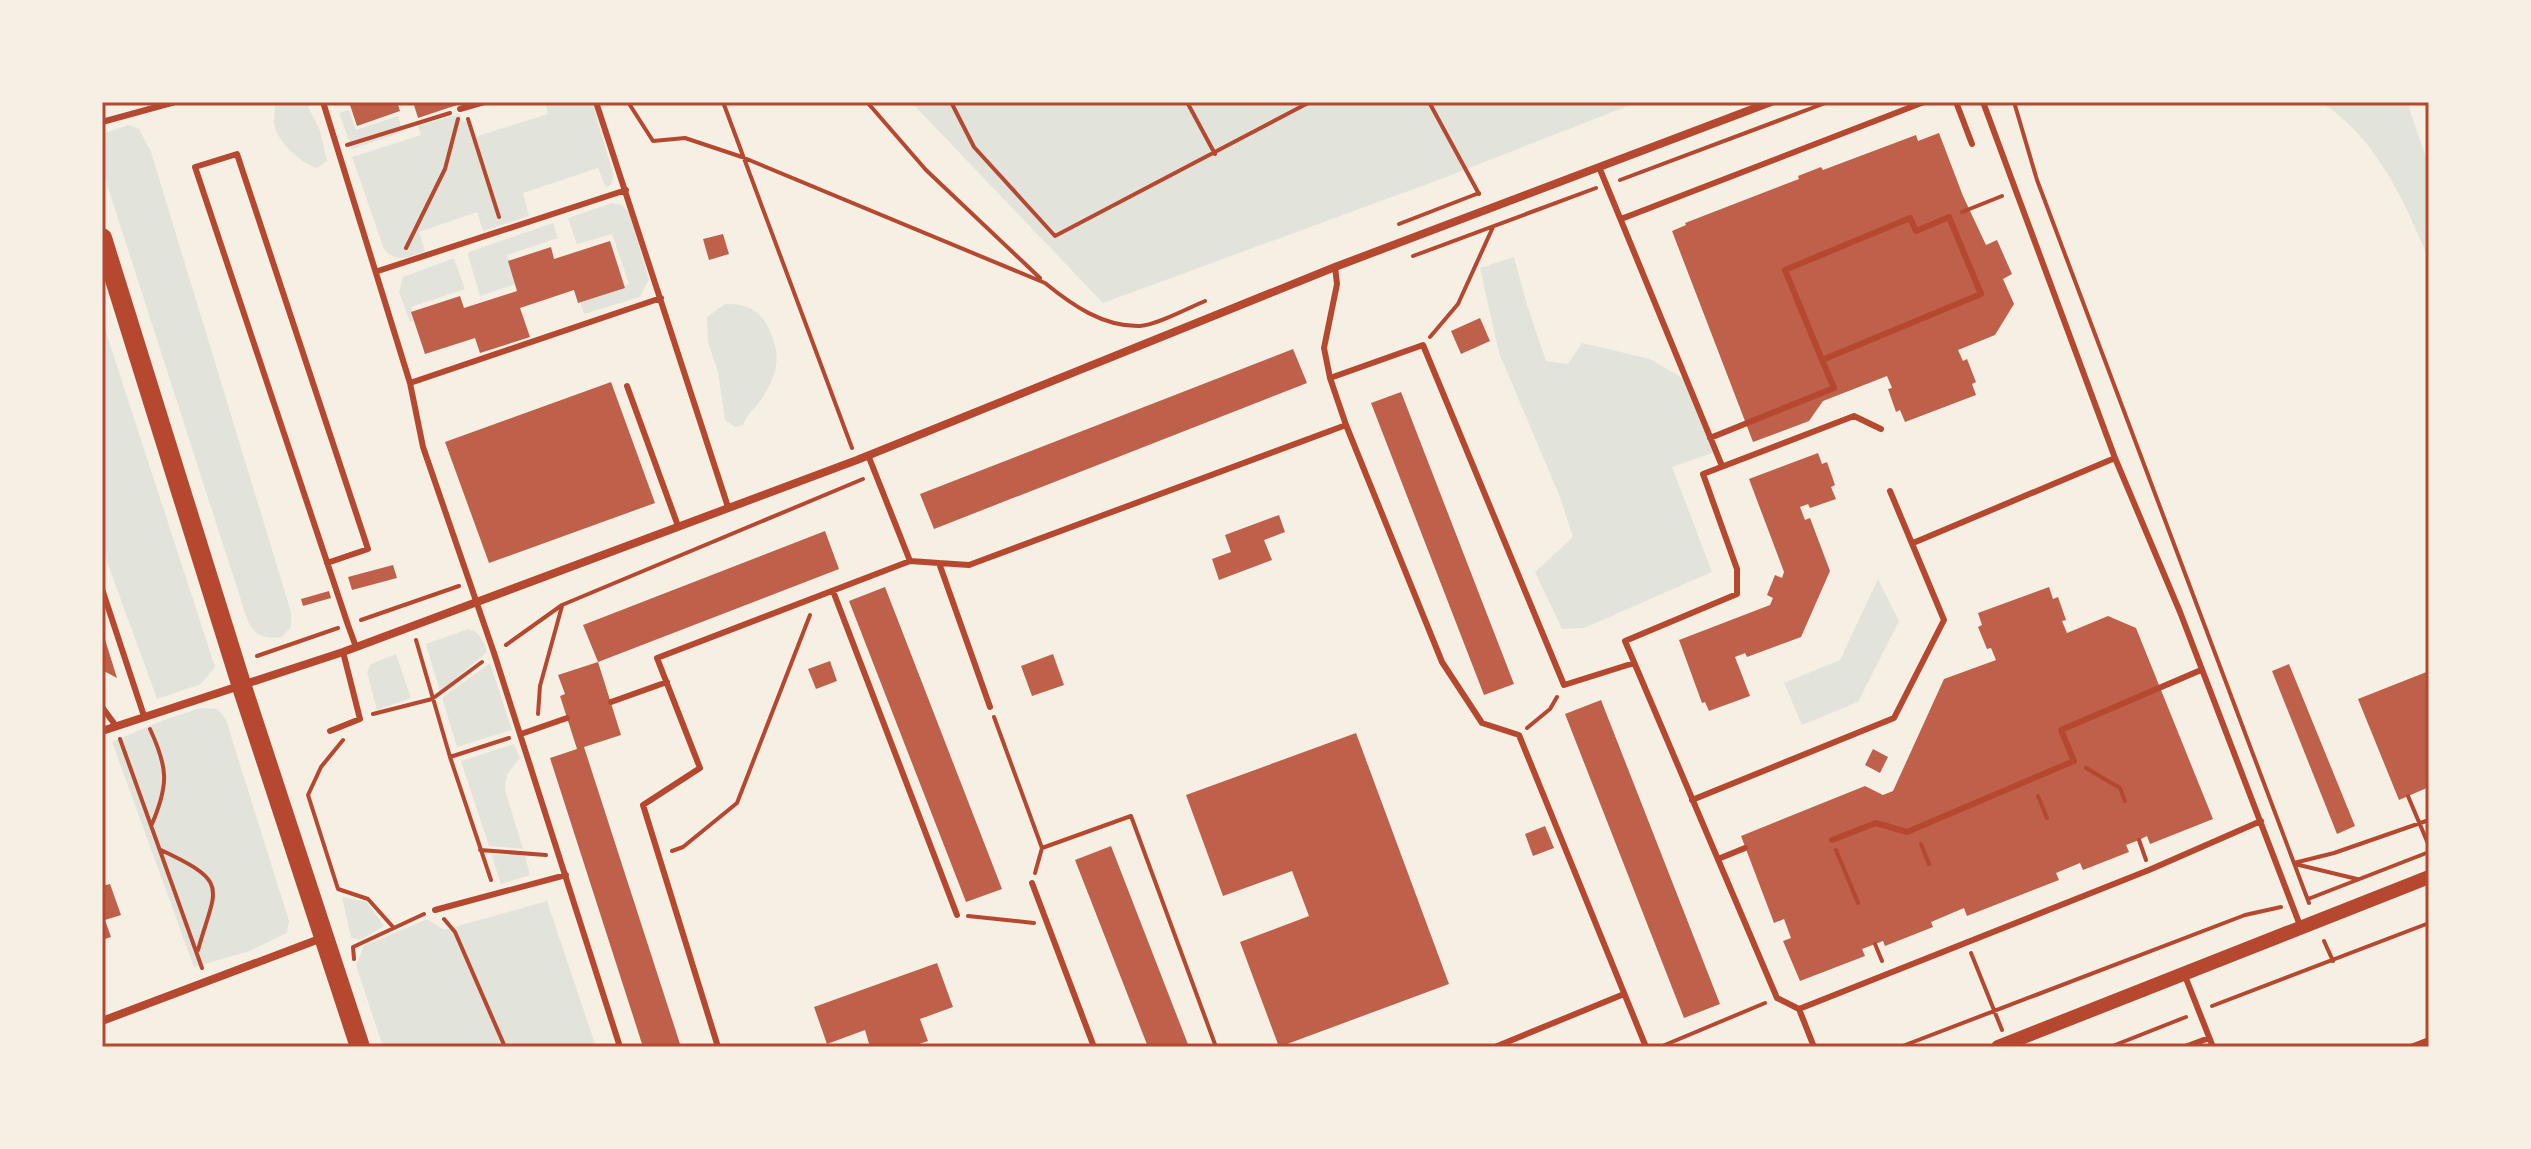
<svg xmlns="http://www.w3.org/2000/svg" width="2531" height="1149" font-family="Rubik,sans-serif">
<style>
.green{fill:#e2e4dc}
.building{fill:#bf614a}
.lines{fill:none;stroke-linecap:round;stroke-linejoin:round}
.path{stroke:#b5482f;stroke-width:4}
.service{stroke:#b5482f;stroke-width:6}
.minor{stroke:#b5482f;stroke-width:8}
.tertiary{stroke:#b5482f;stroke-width:14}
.primary{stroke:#b5482f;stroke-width:20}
.neatline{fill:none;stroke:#b5482f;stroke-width:3}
</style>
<rect width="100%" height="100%" fill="#f6efe4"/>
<!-- green -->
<path class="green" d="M 275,102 L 306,102 L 320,131 L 327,161 L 317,168 C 300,163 275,140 274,122 C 274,116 275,108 275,102 Z
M 545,102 L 592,102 L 613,173 C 613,180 613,184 606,188 L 598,168 L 523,193 L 529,216 L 483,231 L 477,212 L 419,232 L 425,251 C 408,257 397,264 384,249 L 352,157 L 421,135 L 418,126 L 460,114 L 463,122 L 469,120 L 475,137 L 548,114 Z
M 911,102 L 1638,102 L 1441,179 L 1103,303 Z
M 2321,102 L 2407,102 L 2429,166 L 2429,251 L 2426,252 C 2401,195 2375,137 2321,102 Z
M 349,110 L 356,130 L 398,116 L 403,132 L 352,149 L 339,113 Z
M 128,125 L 139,129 L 151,152 L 291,612 L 291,627 L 282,637 C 265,639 257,637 248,622 L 102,169 L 102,134 Z
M 612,203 L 622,205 L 629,213 L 649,279 L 640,297 L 584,314 L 580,301 L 629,284 L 612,234 L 577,244 L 568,218 Z
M 553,223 L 558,238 L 507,255 L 516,284 L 480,296 L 468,255 L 469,252 Z
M 1514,257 L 1527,305 L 1546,361 L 1568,364 L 1582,343 L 1650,359 L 1684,379 L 1718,451 L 1672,467 L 1712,572 L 1584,628 L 1562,629 L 1535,572 L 1573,537 L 1560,497 L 1499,353 L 1480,268 Z
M 454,258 L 465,289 L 411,307 L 414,320 L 410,322 L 399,292 L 403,277 Z
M 725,304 C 743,303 758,308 767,325 C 782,354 779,372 761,400 C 754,409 747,414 743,425 L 735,427 L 725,420 L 718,372 L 708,342 L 707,317 Z
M 102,320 L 215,667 L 201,684 L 157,699 L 102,548 Z
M 1878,579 L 1899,621 L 1858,702 L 1802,725 L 1784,683 L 1840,660 Z
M 468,629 C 481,633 483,640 487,652 L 440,692 L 426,644 Z
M 396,654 L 411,698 L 377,710 L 367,672 L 371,664 Z
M 490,663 L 512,730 L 457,747 L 442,698 Z
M 201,708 L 218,709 L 226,720 L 289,921 L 287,933 L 247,952 L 194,967 L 112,742 L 161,721 Z
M 514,744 L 520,758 L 507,774 L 505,790 L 523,849 L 489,846 L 461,761 Z
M 491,854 L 525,856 L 530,875 L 501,884 Z
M 342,897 L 367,902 L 384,926 L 360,940 L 351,937 Z
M 547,901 L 596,1047 L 383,1047 L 356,965 L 364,946 L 427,919 L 444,930 Z"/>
<!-- building -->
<path class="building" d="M 349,102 L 397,102 L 400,111 L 357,126 Z
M 413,102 L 463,102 L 463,103 L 418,118 Z
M 1939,133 L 1963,196 L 1986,245 L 1997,240 L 2012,274 L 2003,279 L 2014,304 L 1995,335 L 1958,350 L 1963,361 L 1967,359 L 1976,382 L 1972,384 L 1976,395 L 1905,422 L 1900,410 L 1896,412 L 1888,389 L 1892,388 L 1887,376 L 1823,401 L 1809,421 L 1753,442 L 1672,231 L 1686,225 L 1685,223 L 1799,179 L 1798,176 L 1821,167 L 1823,170 L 1916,135 L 1918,141 Z
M 723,234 L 729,254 L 709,260 L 703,239 Z
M 610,241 L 625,288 L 578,303 L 574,290 L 520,308 L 530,337 L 480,353 L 475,338 L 425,354 L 411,312 L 460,296 L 464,308 L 517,291 L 508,261 L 551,247 L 554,259 Z
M 1480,318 L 1490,341 L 1461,354 L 1451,331 Z
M 1293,349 L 1307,383 L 934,529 L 920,494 Z
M 611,382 L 655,503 L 489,563 L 445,442 Z
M 1401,392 L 1514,684 L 1484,695 L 1371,403 Z
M 1818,453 L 1822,464 L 1827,462 L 1835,485 L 1831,487 L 1836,499 L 1810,508 L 1808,504 L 1800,507 L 1805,520 L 1810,518 L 1830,571 L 1801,637 L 1747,657 L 1745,653 L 1735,657 L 1750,696 L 1709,711 L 1705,702 L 1702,703 L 1679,640 L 1770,605 L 1773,598 L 1767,595 L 1775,575 L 1782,578 L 1784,572 L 1749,479 Z
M 1279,515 L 1285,532 L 1264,540 L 1272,560 L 1219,580 L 1212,559 L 1231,552 L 1225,535 Z
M 825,531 L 839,569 L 598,662 L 583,625 Z
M 393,565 L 397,578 L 352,590 L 348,577 Z
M 885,587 L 1002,889 L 966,902 L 849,601 Z
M 2049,587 L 2053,599 L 2058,597 L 2066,620 L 2062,621 L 2067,633 L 2108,616 L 2136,628 L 2213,819 L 2150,844 L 2147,836 L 2139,840 L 2126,845 L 2129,852 L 2083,870 L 2080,863 L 2056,873 L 2059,880 L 1967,916 L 1964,908 L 1931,922 L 1933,927 L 1885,946 L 1883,941 L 1862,949 L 1865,956 L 1800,981 L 1783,941 L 1791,938 L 1784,919 L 1774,923 L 1741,836 L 1865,786 L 1883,795 L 1893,791 L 1944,679 L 1996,660 L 1991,648 L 1987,649 L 1978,627 L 1982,625 L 1978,613 Z
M 329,591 L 331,598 L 303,606 L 301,599 Z
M 103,633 L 117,678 L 102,670 Z
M 1053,654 L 1064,685 L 1032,696 L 1021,666 Z
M 830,661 L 837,681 L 816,689 L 808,669 Z
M 598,662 L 621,735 L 584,747 L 681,1047 L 643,1047 L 550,758 L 577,749 L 560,696 L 565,694 L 558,675 Z
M 2289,664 L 2355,826 L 2337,834 L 2272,671 Z
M 2429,671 L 2429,787 L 2399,800 L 2358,699 Z
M 1601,700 L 1720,1004 L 1684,1018 L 1565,714 Z
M 1356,733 L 1449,984 L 1279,1047 L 1240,942 L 1309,916 L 1292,871 L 1223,896 L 1186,795 Z
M 1873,749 L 1888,757 L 1880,773 L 1865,765 Z
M 1545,826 L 1554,848 L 1533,856 L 1525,834 Z
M 1111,846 L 1189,1047 L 1148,1047 L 1075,860 Z
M 110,884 L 121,915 L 105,920 L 111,937 L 102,940 L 102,886 Z
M 937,963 L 953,1007 L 920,1019 L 928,1041 L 910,1047 L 870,1047 L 865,1030 L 827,1044 L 814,1007 Z"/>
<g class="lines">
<!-- path -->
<path class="path" d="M 628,102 L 653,141 L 685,138 L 742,157 L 1045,283 C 1072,305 1103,327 1140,326 C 1157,325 1188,308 1205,301
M 723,102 L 852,448
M 867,102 L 926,170 L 1040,278
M 951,102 L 974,147 L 1055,236 L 1310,102
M 1187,102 L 1215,154
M 1429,102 L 1479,194
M 2014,102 L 2037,180 L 2309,903
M 468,119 L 499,217
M 347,145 L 450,113
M 1620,180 L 1828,102
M 1962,212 L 2002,196
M 1399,224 L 1479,193
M 406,248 L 445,169 L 458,119
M 1413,256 L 1596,188
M 1430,337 L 1458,304 L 1493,227
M 361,620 L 459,586
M 416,640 L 450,757 L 491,880
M 506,645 L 562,605 L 863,479
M 257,656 L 338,628
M 373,714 L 432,699 L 482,662
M 538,714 L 540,686 L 562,606
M 994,717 L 1042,848 L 1131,816 L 1216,1047
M 1527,728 L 1550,709 L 1557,697
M 150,729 C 168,768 169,784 152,824
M 120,739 L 202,968
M 343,740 L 321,767 L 308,795 L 338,889 L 368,899 L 393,927
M 450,757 L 509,738
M 2086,768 L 2120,788 L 2125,801
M 2038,796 L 2047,818
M 2408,796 L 2429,846
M 2139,840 L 2146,860
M 1921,844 L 1929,864
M 161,850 C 231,883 216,886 198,950
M 480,850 L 546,855
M 1836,850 L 1858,903
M 672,851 L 683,847 L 737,803 L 810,615
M 2294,863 L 2334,853 L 2429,820
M 2295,864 L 2357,879
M 1035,873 L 1042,848
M 2308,899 L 2429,852
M 968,916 L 1034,923
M 444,919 L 455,932 L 505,1047
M 2324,941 L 2333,961
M 1875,944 L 1882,961
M 1971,953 L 2002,1030
M 354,959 L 353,947 L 424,914
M 2212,1006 L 2429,923
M 1660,1047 L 1765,1003
M 1900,1047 L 2245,915 L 2281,907
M 2110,1047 L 2186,1017"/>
<!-- service -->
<path class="service" d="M 323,102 L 410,383 L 423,447 L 494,653 L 620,1047
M 596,102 L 728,507
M 1956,102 L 1972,144
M 1983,102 L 2115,458 L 2180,612 L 2301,928
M 460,109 L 484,102
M 102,122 L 175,102
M 1599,167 L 1722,466
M 1621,219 L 1924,102
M 1335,267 L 1337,284 L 1324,348 L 1330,378 L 1346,425 L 1442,662 L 1482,723 L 1519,735 L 1646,1047
M 378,271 L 626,190
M 1330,378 L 1423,345 L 1564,685 L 1634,663
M 410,383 L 661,298
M 627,386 L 678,526
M 1710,438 L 1834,388 L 1822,360 L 1981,294 L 1949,217 L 1916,231 L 1910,218 L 1785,270 L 1822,360
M 868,455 L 910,561 L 939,563 L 990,707
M 1913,543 L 2115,458
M 327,563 L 368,549 L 237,154 L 195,167 L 348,625 L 356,647
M 939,563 L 969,565 L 1346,425
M 102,589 L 144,716
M 833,591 L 957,915
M 611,702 L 667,682
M 102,707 L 116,726
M 330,731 L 360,719 L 343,652
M 521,734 L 567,718
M 1692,800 L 1894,718 L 1944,620 L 1890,491
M 1832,840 L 1876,823 L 1907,832 L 2074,761 L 2061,730 L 2201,670
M 1718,859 L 1745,848
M 1032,883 L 1094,1047
M 435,910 L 566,875
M 2185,976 L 2213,1047
M 1799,1009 L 2149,870 L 2261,821
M 718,1047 L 643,805 L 700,768 L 657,658 L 910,561
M 1495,1047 L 1624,994
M 1814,1047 L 1799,1009 L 1777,998 L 1625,641 L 1737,594 L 1737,569 L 1703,474 L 1854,416 L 1881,429
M 2185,1047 L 2209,1038
M 2411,1047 L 2429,1040"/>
<!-- minor -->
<path class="minor" d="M 102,731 L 343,652 L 857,460 L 1335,267 L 1771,102
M 102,1021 L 322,938"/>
<!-- tertiary -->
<path class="tertiary" d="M 1998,1047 L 2429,877"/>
<!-- primary -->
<path class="primary" d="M 102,238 L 242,687 L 360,1047"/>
</g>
<!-- border -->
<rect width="2531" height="1149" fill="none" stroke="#f6efe4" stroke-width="208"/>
<rect x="104" y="104" width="2323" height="941" class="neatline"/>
</svg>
